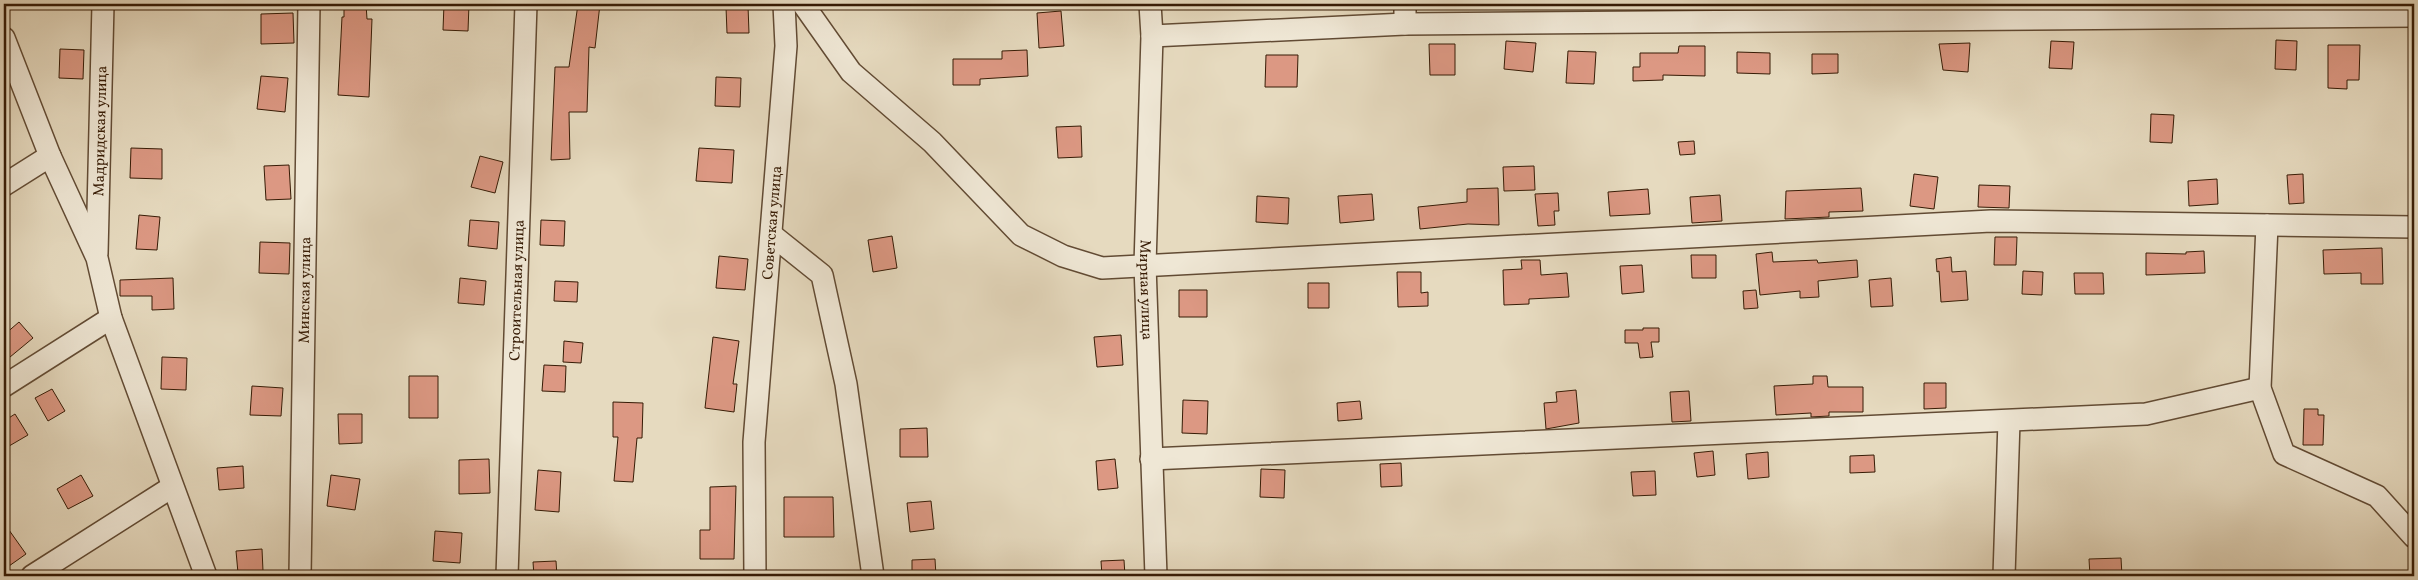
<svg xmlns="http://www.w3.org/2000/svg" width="2418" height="580" font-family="Vollkorn,serif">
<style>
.building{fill:#dc9883;stroke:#361b05}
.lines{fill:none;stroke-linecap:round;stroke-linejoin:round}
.minor-casing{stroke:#624b34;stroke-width:24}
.minor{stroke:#efe7d5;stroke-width:21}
.labels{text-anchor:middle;stroke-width:5;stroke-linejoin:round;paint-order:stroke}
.street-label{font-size:15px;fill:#361b05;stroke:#efe7d5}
</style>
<rect width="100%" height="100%" fill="#e6dabf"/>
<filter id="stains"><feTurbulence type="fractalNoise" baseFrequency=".004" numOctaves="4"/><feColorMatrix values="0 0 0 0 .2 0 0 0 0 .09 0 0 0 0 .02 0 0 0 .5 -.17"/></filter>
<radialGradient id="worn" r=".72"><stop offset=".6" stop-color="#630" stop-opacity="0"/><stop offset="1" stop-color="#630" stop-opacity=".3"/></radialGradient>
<!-- building -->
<path class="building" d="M 344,4 L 366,4 L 367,19 L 372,19 L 369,97 L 338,95 L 342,17 L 344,17 Z
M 444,4 L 469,4 L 468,31 L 443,30 Z
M 578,4 L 600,4 L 595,48 L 589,47 L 587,112 L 569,112 L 570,159 L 551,160 L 555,67 L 569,67 Z
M 748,6 L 749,33 L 727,33 L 726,7 Z
M 1061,11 L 1064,46 L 1039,48 L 1037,13 Z
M 293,13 L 294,43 L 261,44 L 261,14 Z
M 2276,40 L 2297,41 L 2296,70 L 2275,69 Z
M 1506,41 L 1536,43 L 1533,72 L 1504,69 Z
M 2051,41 L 2074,42 L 2072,69 L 2049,68 Z
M 1970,43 L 1968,72 L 1943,70 L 1939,44 Z
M 1429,44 L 1455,44 L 1455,75 L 1430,75 Z
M 2328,45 L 2360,45 L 2359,80 L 2347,80 L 2347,89 L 2328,88 Z
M 1679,46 L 1705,46 L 1705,76 L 1663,75 L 1663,80 L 1633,81 L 1633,67 L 1640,67 L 1640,53 L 1678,53 Z
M 60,49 L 84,50 L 83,79 L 59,78 Z
M 1027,50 L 1028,76 L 980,79 L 980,85 L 953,85 L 953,59 L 1002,59 L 1002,51 Z
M 1568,51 L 1596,52 L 1594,84 L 1566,83 Z
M 1737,52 L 1770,53 L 1770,74 L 1737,73 Z
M 1812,54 L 1838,54 L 1838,73 L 1812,74 Z
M 1266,55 L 1298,55 L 1297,87 L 1265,87 Z
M 261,76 L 288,78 L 285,112 L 257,109 Z
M 716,77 L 741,78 L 740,107 L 715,106 Z
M 2151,114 L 2174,115 L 2172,143 L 2150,142 Z
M 1081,126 L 1082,157 L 1058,158 L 1056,127 Z
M 1694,141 L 1695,154 L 1680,155 L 1678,142 Z
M 131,148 L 162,149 L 162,179 L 130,178 Z
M 699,148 L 734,150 L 732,183 L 696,181 Z
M 480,156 L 503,162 L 495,193 L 471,187 Z
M 289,165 L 291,199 L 266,200 L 264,166 Z
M 1534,166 L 1535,190 L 1504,191 L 1503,167 Z
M 1914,174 L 1938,177 L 1934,209 L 1910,206 Z
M 2303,174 L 2304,203 L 2289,204 L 2287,175 Z
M 2217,179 L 2218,204 L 2189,206 L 2188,181 Z
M 1979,185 L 2010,186 L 2009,208 L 1978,207 Z
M 1498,188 L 1499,225 L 1468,224 L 1420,229 L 1418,207 L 1467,202 L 1467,189 Z
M 1861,188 L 1863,211 L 1829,212 L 1829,217 L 1785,219 L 1786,191 Z
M 1648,189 L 1650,214 L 1610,216 L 1608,192 Z
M 1558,193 L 1559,211 L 1554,211 L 1555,225 L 1538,226 L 1535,194 Z
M 1372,194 L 1374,220 L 1340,223 L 1338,196 Z
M 1720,195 L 1722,221 L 1692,223 L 1690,197 Z
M 1257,196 L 1289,198 L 1288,224 L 1256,222 Z
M 139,215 L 160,217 L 157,250 L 136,249 Z
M 470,220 L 499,222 L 497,249 L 468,246 Z
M 541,220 L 565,221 L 564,246 L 540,245 Z
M 892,236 L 897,268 L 873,272 L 868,240 Z
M 1995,237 L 2017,237 L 2016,265 L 1994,265 Z
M 260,242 L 290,243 L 289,274 L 259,273 Z
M 2382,248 L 2383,284 L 2361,284 L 2361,273 L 2324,274 L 2323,250 Z
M 2204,251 L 2205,273 L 2146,275 L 2146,253 L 2186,254 L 2186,252 Z
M 1772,252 L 1773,262 L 1817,260 L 1818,263 L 1857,260 L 1858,277 L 1818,281 L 1819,297 L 1800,298 L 1800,291 L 1760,295 L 1756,254 Z
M 1691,255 L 1716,255 L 1716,278 L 1692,278 Z
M 719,256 L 748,259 L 745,290 L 716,288 Z
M 1951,257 L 1952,272 L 1966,271 L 1968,300 L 1941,302 L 1939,271 L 1937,272 L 1936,259 Z
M 1521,260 L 1540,260 L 1541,275 L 1567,273 L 1569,297 L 1529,299 L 1529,304 L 1504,305 L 1503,270 L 1522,269 Z
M 1642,265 L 1644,292 L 1622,294 L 1620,266 Z
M 2023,271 L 2043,272 L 2042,295 L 2022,294 Z
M 1397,272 L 1421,272 L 1421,293 L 1428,292 L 1428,306 L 1398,307 Z
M 2074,273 L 2103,273 L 2104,294 L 2075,294 Z
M 173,278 L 174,309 L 152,310 L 152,296 L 120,296 L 120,280 Z
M 460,278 L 486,281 L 484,305 L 458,303 Z
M 1891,278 L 1893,306 L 1871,307 L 1869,280 Z
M 555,281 L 578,282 L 577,302 L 554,301 Z
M 1308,283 L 1329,283 L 1329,308 L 1308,308 Z
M 1179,290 L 1207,290 L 1207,317 L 1179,317 Z
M 1756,290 L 1758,308 L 1744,309 L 1743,291 Z
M 19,322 L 33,338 L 4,362 L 4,335 Z
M 1643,328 L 1659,328 L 1659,342 L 1651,342 L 1653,357 L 1640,358 L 1638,343 L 1625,343 L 1625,330 L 1643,330 Z
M 1121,335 L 1123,365 L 1097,367 L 1094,337 Z
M 713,337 L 739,341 L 733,384 L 737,384 L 734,412 L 705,408 Z
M 564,341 L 583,343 L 581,363 L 563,362 Z
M 162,357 L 187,358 L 186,390 L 161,389 Z
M 544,365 L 566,366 L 565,392 L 542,391 Z
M 409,376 L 438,376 L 438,418 L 409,418 Z
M 1813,376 L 1827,376 L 1828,387 L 1863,387 L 1863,412 L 1829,412 L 1829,416 L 1811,417 L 1811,413 L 1776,415 L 1774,386 L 1813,384 Z
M 1924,383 L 1946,383 L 1946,408 L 1924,409 Z
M 252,386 L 283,388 L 281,416 L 250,415 Z
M 52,389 L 65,411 L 48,421 L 35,398 Z
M 1576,390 L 1579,423 L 1546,429 L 1544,403 L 1557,402 L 1556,392 Z
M 1689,391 L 1691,421 L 1672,422 L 1670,392 Z
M 1183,400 L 1208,401 L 1207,434 L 1182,433 Z
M 1360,401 L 1362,419 L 1338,421 L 1337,403 Z
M 613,402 L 643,403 L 642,438 L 637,438 L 633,482 L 614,481 L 618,437 L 613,437 Z
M 2304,409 L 2318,409 L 2318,415 L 2324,415 L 2323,445 L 2303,445 Z
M 15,414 L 28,435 L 4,449 L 4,421 Z
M 338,414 L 362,414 L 362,443 L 339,444 Z
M 927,428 L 928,457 L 900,457 L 900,429 Z
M 1713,451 L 1715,475 L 1697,477 L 1694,453 Z
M 1768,452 L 1769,477 L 1748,479 L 1746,454 Z
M 1874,455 L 1875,472 L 1850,473 L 1850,456 Z
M 489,459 L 490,493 L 459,494 L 459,460 Z
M 1115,459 L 1118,488 L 1098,490 L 1096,461 Z
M 1401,463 L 1402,486 L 1381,487 L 1380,464 Z
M 243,466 L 244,488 L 219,490 L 217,468 Z
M 1261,469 L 1285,470 L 1284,498 L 1260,497 Z
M 538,470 L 561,472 L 559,512 L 535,510 Z
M 1655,471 L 1656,495 L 1633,496 L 1631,472 Z
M 81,475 L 93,496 L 68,509 L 57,489 Z
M 331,475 L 360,479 L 355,510 L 327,506 Z
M 736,486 L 734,559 L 700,559 L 700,530 L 710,530 L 710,487 Z
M 784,497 L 833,497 L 834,537 L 784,537 Z
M 931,501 L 934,529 L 910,532 L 907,503 Z
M 4,523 L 26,554 L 9,566 L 4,559 Z
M 435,531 L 462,533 L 460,563 L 433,561 Z
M 262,549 L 263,571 L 238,573 L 236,551 Z
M 2121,558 L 2122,576 L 2090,576 L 2089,559 Z
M 935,559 L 936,576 L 912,576 L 912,560 Z
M 1124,560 L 1125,576 L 1102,576 L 1101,561 Z
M 556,561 L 557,576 L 534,576 L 533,562 Z"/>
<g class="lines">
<defs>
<g id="minor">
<path d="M 803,4 L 851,72 L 932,142 L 1021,235 L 1063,256 L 1102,268 L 1991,221 L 2414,227"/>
<path id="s1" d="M 1150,4 L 1152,36 L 1145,265 L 1156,576"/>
<path d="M 1405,24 L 1405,4"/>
<path d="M 1152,36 L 1405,24 L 2414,16"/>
<path d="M 4,38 L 50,156 L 97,258 L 111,318 L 206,576"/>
<path d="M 4,185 L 50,156"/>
<path d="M 2267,225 L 2260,388 L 2284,454 L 2377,496 L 2414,537"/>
<path d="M 772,235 L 822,275 L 846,384 L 873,576"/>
<path id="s2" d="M 97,253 L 103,4"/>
<path d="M 4,386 L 111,318"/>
<path d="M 1151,459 L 2146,414 L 2260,388"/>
<path d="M 32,576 L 172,487"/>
<path id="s3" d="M 300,576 L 309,4"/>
<path id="s4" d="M 507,576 L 526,4"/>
<path id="s5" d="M 755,576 L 754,442 L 786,46 L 784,4"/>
<path d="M 2004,576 L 2009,421"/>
</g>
</defs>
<!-- minor casing -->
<use href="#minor" class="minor-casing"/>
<!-- minor -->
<use href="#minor" class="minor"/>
</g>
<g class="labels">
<!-- street labels -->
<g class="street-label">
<text dy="5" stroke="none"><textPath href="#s2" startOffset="122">Мадридская улица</textPath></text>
<text dy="5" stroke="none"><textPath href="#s5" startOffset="354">Советская улица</textPath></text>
<text dy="5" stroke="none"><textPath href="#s3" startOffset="286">Минская улица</textPath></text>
<text dy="5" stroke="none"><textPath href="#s4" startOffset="286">Строительная улица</textPath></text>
<text dy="5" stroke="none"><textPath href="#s1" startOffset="286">Мирная улица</textPath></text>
</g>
</g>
<!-- margin -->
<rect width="2418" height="580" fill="none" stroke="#e6dabf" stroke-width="20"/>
<rect x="5" y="5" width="2408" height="570" fill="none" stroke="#361b05" stroke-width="2.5"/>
<rect x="10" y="10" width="2398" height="560" fill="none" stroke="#361b05"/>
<rect width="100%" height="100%" filter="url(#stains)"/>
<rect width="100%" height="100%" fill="url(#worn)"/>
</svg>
